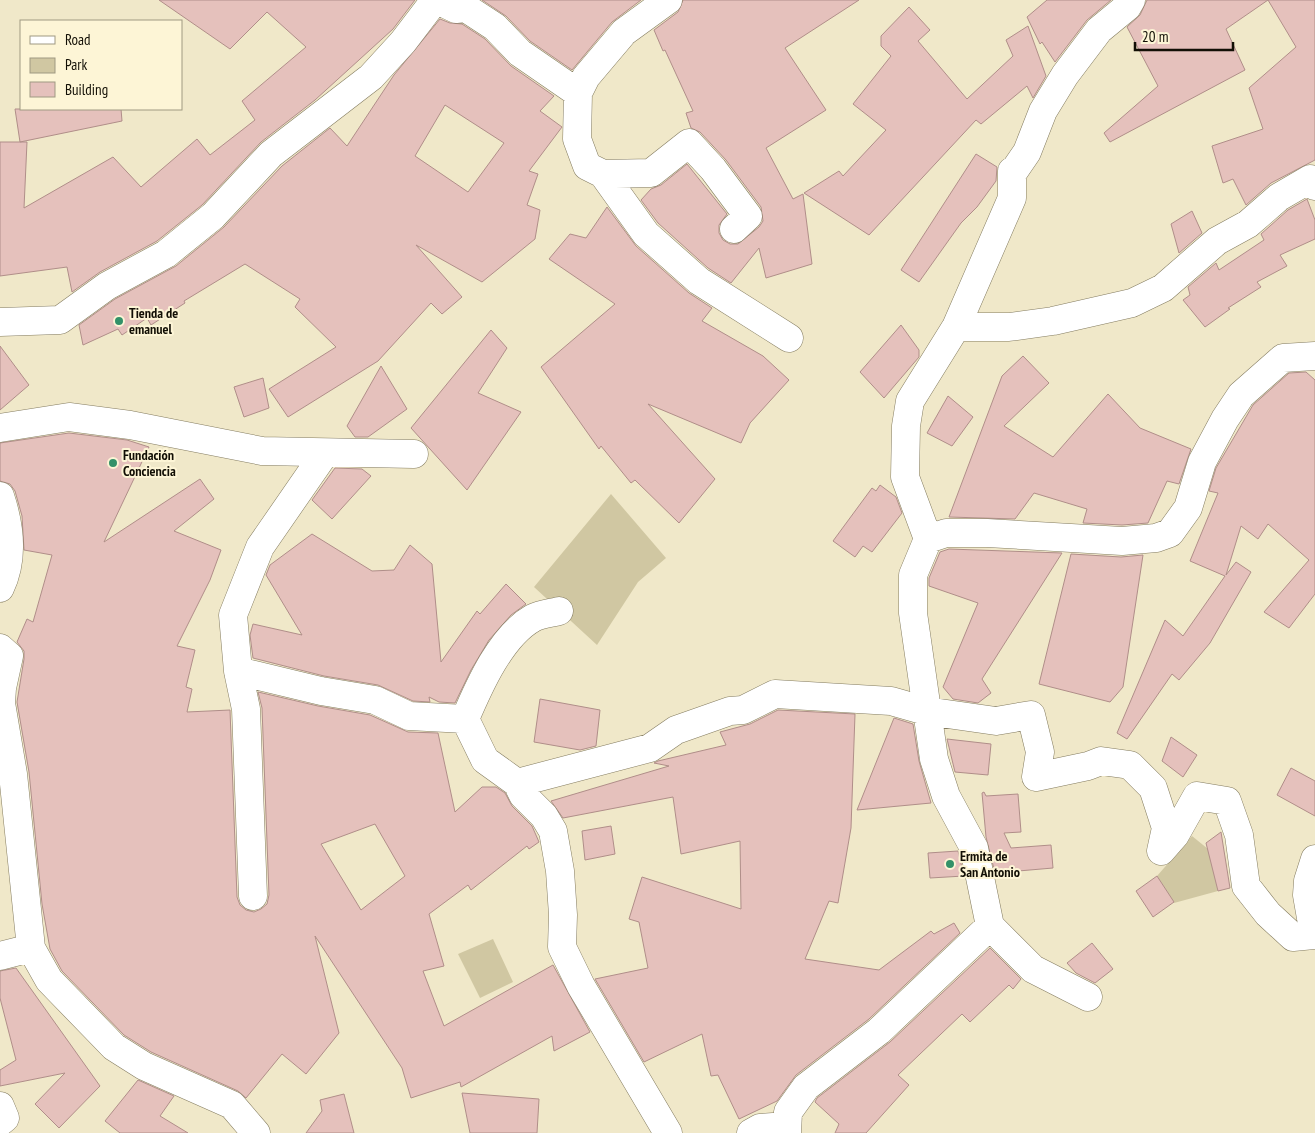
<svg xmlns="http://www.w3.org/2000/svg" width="1315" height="1133" font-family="'PT Sans Narrow',sans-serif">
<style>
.green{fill:#d0c7a2}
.building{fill:#e5c1bc;stroke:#b08e89;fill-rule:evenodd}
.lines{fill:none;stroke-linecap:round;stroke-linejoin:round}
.street-casing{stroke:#847c60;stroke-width:29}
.street{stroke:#fff;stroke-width:28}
.poi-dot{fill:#339169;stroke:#fdf5d6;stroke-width:2}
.labels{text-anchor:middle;stroke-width:4;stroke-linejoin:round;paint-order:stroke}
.poi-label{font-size:14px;font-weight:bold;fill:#120f05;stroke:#fdf5d6;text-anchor:start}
</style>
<rect width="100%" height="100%" fill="#f0e8c9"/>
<!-- green -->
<path class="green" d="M 611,494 L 666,558 L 638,582 L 597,645 L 534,587 Z
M 1192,836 L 1208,849 L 1218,891 L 1174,903 L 1157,876 Z
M 493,939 L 513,982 L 480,998 L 458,954 Z"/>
<!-- building -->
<path class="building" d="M 159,0 L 415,0 L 393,29 L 315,100 L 261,142 L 202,205 L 157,241 L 100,272 L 72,292 L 67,267 L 0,276 L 0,142 L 27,142 L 24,208 L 113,157 L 141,187 L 197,139 L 210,155 L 255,120 L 242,101 L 306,47 L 267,12 L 230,49 Z
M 482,0 L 641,0 L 612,22 L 572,70 L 530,41 L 506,16 Z
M 683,0 L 859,0 L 785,48 L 826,110 L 766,148 L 793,199 L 803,194 L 812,264 L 766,278 L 759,248 L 731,283 L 708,268 L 658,223 L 641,200 L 651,189 L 661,185 L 687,164 L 727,214 L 719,225 L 719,233 L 723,240 L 730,244 L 738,244 L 759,227 L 763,221 L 761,207 L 726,160 L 700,132 L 691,128 L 686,113 L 693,111 L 665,50 L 663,51 L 654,30 L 678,12 Z
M 1047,0 L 1111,0 L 1087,20 L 1055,62 L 1042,42 L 1040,44 L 1027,17 Z
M 1147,0 L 1268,0 L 1226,29 L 1245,70 L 1110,142 L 1104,133 L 1158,86 L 1127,27 L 1140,15 Z
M 1268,0 L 1315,0 L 1315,160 L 1271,183 L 1246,205 L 1233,179 L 1223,183 L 1212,146 L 1263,129 L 1249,88 L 1296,47 Z
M 909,7 L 930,30 L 918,41 L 967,99 L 1013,56 L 1006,40 L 1028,26 L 1046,76 L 1033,98 L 1027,86 L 981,124 L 976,120 L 869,235 L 804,193 L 839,171 L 843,176 L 886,130 L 853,104 L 891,56 L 881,46 L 881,36 Z
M 440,19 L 450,23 L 462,24 L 485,39 L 511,66 L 554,96 L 540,111 L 562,127 L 529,171 L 538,174 L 527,205 L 540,210 L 535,239 L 482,282 L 416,245 L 462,297 L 442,314 L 431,303 L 378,361 L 288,417 L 269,389 L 336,347 L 295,307 L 300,299 L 245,264 L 184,301 L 185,303 L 151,325 L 147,318 L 122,335 L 118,329 L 83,345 L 79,325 L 115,299 L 176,266 L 224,227 L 282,166 L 330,128 L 347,146 L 394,75 ZM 445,105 L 504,143 L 468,192 L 415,156 Z
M 15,109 L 121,109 L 122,121 L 20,142 Z
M 976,154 L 997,167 L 996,181 L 977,207 L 961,223 L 919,282 L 901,270 Z
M 1307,199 L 1315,220 L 1315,239 L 1280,255 L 1287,266 L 1257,282 L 1261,287 L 1228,308 L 1230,309 L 1205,327 L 1183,300 L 1190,295 L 1188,287 L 1216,263 L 1219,270 L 1264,240 L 1261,234 L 1288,210 Z
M 607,207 L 636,246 L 689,293 L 712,308 L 702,321 L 763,356 L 789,380 L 750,423 L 741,443 L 648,404 L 715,479 L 679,523 L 635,480 L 631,483 L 601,446 L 599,449 L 541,367 L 615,304 L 549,259 L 570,234 L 586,238 Z
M 1192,211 L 1202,233 L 1179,253 L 1171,224 Z
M 901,325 L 919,350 L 919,357 L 884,398 L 860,372 Z
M 491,330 L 507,348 L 478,393 L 521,412 L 467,490 L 411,428 Z
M 0,346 L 29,385 L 0,410 Z
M 1023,356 L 1049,383 L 1004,426 L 1053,457 L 1108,394 L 1140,428 L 1191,449 L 1179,484 L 1167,481 L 1148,523 L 1122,525 L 1083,523 L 1087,509 L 1034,493 L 1015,519 L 949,517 L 1002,376 Z
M 381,366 L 407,409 L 368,437 L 355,437 L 347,426 Z
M 1306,372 L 1315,380 L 1315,594 L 1289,628 L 1264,612 L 1309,560 L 1268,524 L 1258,539 L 1241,526 L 1226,575 L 1236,562 L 1251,572 L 1210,643 L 1179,680 L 1172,674 L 1127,739 L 1117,733 L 1165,620 L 1183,636 L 1225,576 L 1190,561 L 1218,493 L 1209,491 L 1216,468 L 1253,405 L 1289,373 Z
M 263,378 L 269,408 L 244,417 L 234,387 Z
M 948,396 L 973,417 L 952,446 L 927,433 Z
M 69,433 L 127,440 L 149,447 L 104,542 L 200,479 L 214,499 L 174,531 L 221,550 L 210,580 L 177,646 L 195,650 L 186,687 L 192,689 L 187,712 L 230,710 L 237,897 L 240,905 L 246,910 L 254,912 L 261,909 L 267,904 L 269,895 L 262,708 L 258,692 L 318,706 L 370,715 L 408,732 L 438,733 L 455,812 L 482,787 L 496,787 L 505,793 L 512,806 L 532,826 L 539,842 L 529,849 L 527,846 L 471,890 L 468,885 L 429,914 L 444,966 L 423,971 L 444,1026 L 553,965 L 590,1032 L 554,1051 L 552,1036 L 461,1087 L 460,1082 L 411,1098 L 402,1068 L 315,936 L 339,1033 L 306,1074 L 282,1054 L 246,1098 L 238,1091 L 151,1052 L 124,1035 L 62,971 L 50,949 L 42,904 L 29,772 L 17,702 L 24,659 L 24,651 L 17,642 L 27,619 L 33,622 L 52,555 L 24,550 L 22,516 L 15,491 L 10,484 L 0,481 L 0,443 ZM 375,824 L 405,876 L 361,910 L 321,844 Z
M 335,468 L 362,469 L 371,476 L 332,519 L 312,500 Z
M 880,485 L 896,497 L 902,513 L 872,552 L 863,546 L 855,557 L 833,541 L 872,488 L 876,491 Z
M 312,534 L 372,571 L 394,570 L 410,545 L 432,564 L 441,662 L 477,611 L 480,614 L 506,584 L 526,604 L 511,615 L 489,640 L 471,670 L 455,703 L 439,702 L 429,697 L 430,702 L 413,701 L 378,685 L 324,676 L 253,658 L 250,635 L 253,624 L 302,635 L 266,575 L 270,565 Z
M 949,549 L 1062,553 L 982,679 L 991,693 L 978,703 L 953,699 L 943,687 L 978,603 L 929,586 L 929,578 L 940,552 Z
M 1071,554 L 1121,557 L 1143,555 L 1123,687 L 1110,702 L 1039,684 Z
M 540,699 L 600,710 L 596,746 L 580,750 L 534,742 Z
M 778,710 L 855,714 L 851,828 L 838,903 L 829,901 L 805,959 L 879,970 L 931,931 L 934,934 L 954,923 L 960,933 L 869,1019 L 796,1075 L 777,1101 L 739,1119 L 718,1075 L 711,1076 L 702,1034 L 644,1062 L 595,979 L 648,968 L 639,922 L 629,919 L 642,877 L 741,909 L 740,841 L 681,854 L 673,797 L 563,818 L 551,801 L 669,766 L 654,763 L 658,761 L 726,745 L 720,732 L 750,724 Z
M 894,718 L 913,724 L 919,761 L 931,803 L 857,810 Z
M 1171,737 L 1197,755 L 1183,777 L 1162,761 Z
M 947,739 L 991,744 L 988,775 L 955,772 Z
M 1291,768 L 1315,781 L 1315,816 L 1277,795 Z
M 984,792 L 986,796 L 1018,794 L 1021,832 L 1004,833 L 1011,848 L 1051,845 L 1053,868 L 995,873 L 986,837 L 982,793 Z
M 611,826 L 615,854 L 585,860 L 582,831 Z
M 1221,832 L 1230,888 L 1218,891 L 1206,843 Z
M 958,851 L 964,876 L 930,878 L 928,853 Z
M 1157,876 L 1174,902 L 1153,917 L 1136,891 Z
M 1092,943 L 1113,969 L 1095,983 L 1076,973 L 1067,963 Z
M 990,948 L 1021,979 L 1013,989 L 1009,985 L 970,1022 L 962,1014 L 898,1075 L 909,1085 L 866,1133 L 835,1133 L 839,1124 L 815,1102 L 817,1098 L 890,1042 Z
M 16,968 L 100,1086 L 59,1128 L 35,1104 L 65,1073 L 0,1086 L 0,1070 L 16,1060 L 0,998 L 0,971 Z
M 138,1080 L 174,1096 L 160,1116 L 188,1133 L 120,1133 L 105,1121 Z
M 462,1093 L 539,1099 L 537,1133 L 470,1133 Z
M 344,1094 L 354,1133 L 306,1133 L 322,1111 L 320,1100 Z"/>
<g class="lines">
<defs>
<path id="street" d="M 437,0 L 456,9 L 466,8 L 495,27 L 520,53 L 578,93
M 668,0 L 624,32 L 586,77 L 578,93 L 577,139 L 587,166 L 603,174 L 646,234 L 699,281 L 789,338
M 603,174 L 651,173 L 689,143 L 713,169 L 748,216 L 734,229
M 0,322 L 60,320 L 107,286 L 166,254 L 213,216 L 271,154 L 371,77 L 403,42 L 435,0
M 956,327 L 1009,327 L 1053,321 L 1132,303 L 1163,288 L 1217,241 L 1248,224 L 1279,197 L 1310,179 L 1315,186
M 0,428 L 69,417 L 130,425 L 262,451 L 414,454
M 0,496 C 10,526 14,559 0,588
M 928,539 L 946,533 L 987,533 L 1122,541 L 1156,538 L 1170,533 L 1188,508 L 1202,462 L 1225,419 L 1241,395 L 1283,358 L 1315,356
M 0,648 L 9,656 L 2,688 L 1,703 L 13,774 L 31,948 L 49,980 L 114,1047 L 144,1066 L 232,1105 L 256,1133
M 238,671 L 321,691 L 375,700 L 409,716 L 465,719
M 465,719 L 485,760 L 517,783 L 650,748 L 676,730 L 730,711 L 743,710 L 775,694 L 891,701 L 926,711 L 996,721 L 1031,715 L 1040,752 L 1036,777 L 1088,766 L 1101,761 L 1130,765 L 1153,788 L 1166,828 L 1161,851 L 1175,835 L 1197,796 L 1227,801 L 1239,835 L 1246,886 L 1268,914 L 1293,937 L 1314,935 L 1307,895 L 1308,881 L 1315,859
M 465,719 C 479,686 501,636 533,618 C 541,614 552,613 559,611
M 517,783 L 523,795 L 544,816 L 553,831 L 560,871 L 563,915 L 562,947 L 581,986 L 668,1133
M 253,896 L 246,709 L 238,671 L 233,615 L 260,547 L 325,453
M 0,956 L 31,948
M 1088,997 L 1033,969 L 990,926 L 974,848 L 946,796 L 934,759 L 913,613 L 913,575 L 928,539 L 905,477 L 906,426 L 910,401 L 956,327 L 1012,198 L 1012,171 L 1014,171 L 1027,152 L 1043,111 L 1065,75 L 1099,30 L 1127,7 L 1131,0
M 0,1106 L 5,1118 L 0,1122
M 751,1133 L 760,1128 L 787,1126
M 787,1133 L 788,1112 L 806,1087 L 879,1031 L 990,926"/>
</defs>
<!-- street casing -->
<use href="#street" class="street-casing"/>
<!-- street -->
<use href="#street" class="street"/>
</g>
<!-- markers -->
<g class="poi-dot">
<circle cx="119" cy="321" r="5"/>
<circle cx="113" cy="463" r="5"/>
<circle cx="950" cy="864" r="5"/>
</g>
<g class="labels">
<!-- poi labels -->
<g class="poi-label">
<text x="129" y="318">Tienda de<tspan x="129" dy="16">emanuel</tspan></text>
<text x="123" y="460">Fundación<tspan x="123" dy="16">Conciencia</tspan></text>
<text x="960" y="861">Ermita de<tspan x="960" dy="16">San Antonio</tspan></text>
</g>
</g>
<!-- legend -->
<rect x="20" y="20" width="162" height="90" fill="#fdf5d6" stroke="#9f9982"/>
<rect x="30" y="36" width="25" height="8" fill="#ffffff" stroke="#9f9982"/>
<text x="65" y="45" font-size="15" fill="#120f05">Road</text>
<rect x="30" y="58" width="25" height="15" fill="#d0c7a2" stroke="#9f9982"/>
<text x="65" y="70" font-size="15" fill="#120f05">Park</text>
<rect x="30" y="82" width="25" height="15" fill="#e5c1bc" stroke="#9f9982"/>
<text x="65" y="95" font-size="15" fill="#120f05">Building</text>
<!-- scale -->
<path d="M1135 42v8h98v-8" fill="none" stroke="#120f05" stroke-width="2.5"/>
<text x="1142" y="42" font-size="15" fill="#120f05" stroke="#fdf5d6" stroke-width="4" paint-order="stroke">20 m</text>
</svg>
